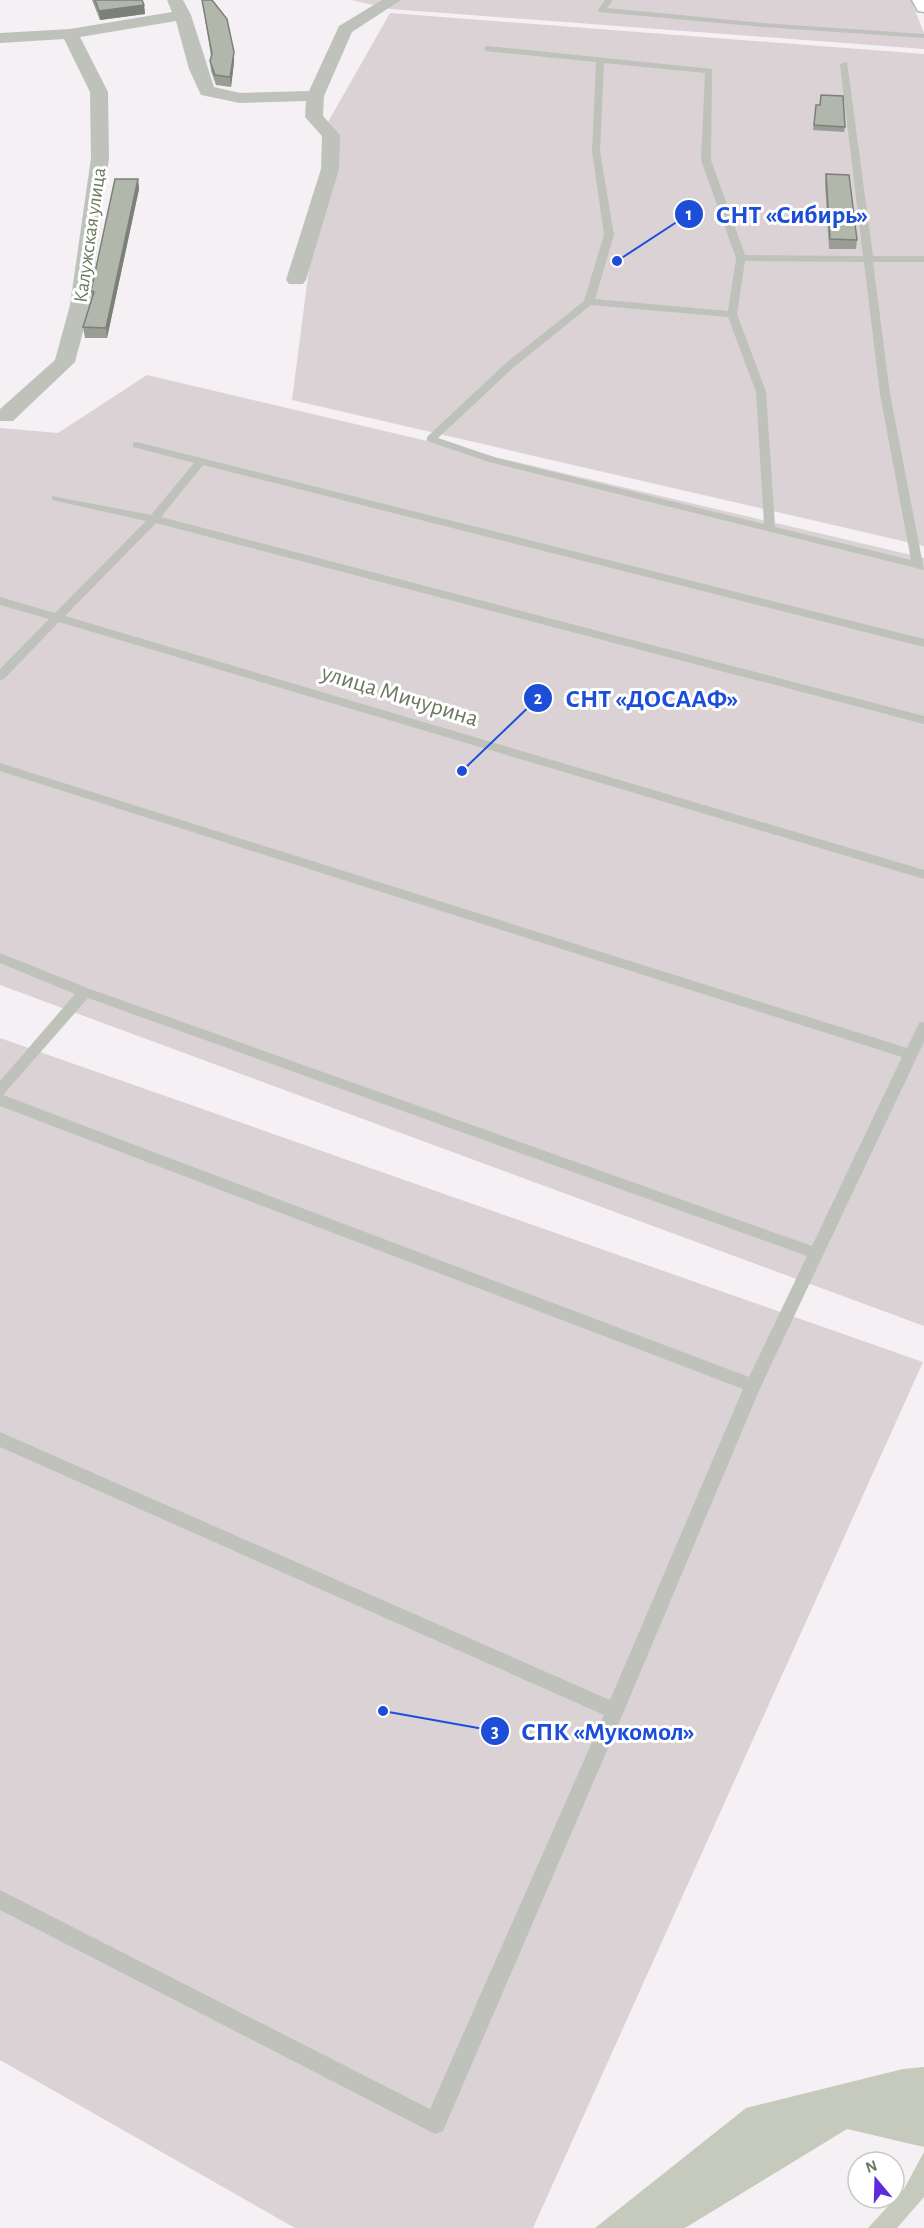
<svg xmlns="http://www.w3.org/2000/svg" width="924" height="2228" font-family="'Alegreya Sans',sans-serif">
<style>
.green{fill:#dbd2d5}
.water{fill:#c5cabc}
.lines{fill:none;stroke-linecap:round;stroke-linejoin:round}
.secondary-casing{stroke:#b2b7ad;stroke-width:3}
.lane{fill:#bec2bb;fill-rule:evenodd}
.street{fill:#bec2bb;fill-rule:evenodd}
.secondary{fill:#fff;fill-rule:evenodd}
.wall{fill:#999d94}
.shaded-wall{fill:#7d8078}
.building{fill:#b2b7ac;stroke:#7d8078;stroke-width:1.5}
.labels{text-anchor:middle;stroke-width:6;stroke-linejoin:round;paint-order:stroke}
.far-street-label{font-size:20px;fill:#6d7a61;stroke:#fff}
.street-label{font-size:24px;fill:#6d7a61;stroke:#fff}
.leader{fill:none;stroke:#1d4ed8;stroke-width:2}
.callout-dot{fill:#1d4ed8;stroke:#fff;stroke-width:2}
.mark-label{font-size:18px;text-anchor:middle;font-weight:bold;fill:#fff}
.callout-label{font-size:26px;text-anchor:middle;font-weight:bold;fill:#1d4ed8;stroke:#fff;stroke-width:6;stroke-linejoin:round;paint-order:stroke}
</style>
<rect width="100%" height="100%" fill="#f4f0f4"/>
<!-- green -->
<path class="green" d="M 351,0 L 911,0 L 924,33 L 924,49 L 391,9 Z
M 390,13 L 924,54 L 924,546 L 292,400 L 328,122 Z
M 147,375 L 924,558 L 924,1326 L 0,985 L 0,428 L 58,433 Z
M 0,1038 L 923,1362 L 533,2228 L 295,2228 L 0,2060 Z"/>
<!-- water -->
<path class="water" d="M 924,2067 L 924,2147 L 847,2129 L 685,2228 L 595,2228 L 746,2108 L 903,2069 Z
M 924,2152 L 924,2197 L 897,2228 L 868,2228 L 904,2189 Z"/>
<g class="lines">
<defs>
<path id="secondary" d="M 912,0 L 924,0 L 924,12 L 918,11 Z"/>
</defs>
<!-- secondary casing -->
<use href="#secondary" class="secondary-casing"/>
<!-- lane -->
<path class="lane" d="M 605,0 L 613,0 L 607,8 L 763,23 L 924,34 L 924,38 L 763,27 L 599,12 L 598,10 Z
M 488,46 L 712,69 L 711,160 L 745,255 L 863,256 L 840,64 L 847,62 L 873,256 L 924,256 L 924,262 L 873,262 L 890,394 L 924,570 L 489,462 L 427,441 L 427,437 L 506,363 L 584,301 L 604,235 L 592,151 L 596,62 L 485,51 L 485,47 ZM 604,63 L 705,73 L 701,160 L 736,258 L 728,311 L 595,299 L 614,235 L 600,151 ZM 745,261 L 864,262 L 880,394 L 911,560 L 775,527 L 766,392 L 737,314 ZM 591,305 L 728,317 L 756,392 L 764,524 L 497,458 L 438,438 L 514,367 Z
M 137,442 L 924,639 L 924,647 L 203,465 L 161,517 L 924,716 L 924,724 L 156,523 L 65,616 L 924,870 L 924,879 L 59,622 L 4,679 L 0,680 L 0,669 L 49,619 L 0,605 L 0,597 L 55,613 L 146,521 L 52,500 L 52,496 L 151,515 L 194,463 L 133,447 L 133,443 Z
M 0,763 L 907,1048 L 919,1023 L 924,1022 L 924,1042 L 761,1386 L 624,1711 L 443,2131 L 435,2134 L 0,1910 L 0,1890 L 430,2109 L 604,1715 L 0,1447 L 0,1432 L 610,1700 L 743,1389 L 0,1106 L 0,1081 L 75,994 L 0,963 L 0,953 L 90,989 L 812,1246 L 902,1057 L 0,771 ZM 88,998 L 807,1256 L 749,1377 L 3,1095 Z"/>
<!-- street -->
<path class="street" d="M 167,0 L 183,0 L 191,15 L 214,87 L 240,93 L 309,91 L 339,26 L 382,0 L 401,0 L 352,32 L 324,96 L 323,116 L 340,135 L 339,169 L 306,280 L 303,284 L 289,284 L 286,280 L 321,169 L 322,136 L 305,117 L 306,101 L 240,103 L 201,95 L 189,69 L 176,21 L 80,37 L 108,92 L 109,158 L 90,305 L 75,362 L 13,421 L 0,421 L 0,409 L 55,360 L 70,305 L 91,158 L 90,92 L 64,39 L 0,43 L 0,33 L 70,29 L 172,12 Z"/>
<!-- secondary -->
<use href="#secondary" class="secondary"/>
</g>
<!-- wall -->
<path class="wall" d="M 92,0 L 142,0 L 144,5 L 145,14 L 100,20 Z
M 202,0 L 212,0 L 234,52 L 234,62 L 231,87 L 216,85 L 211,71 L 210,61 L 211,56 Z
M 816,105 L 820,105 L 845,127 L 844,132 L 813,130 Z
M 826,174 L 857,240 L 856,249 L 829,249 L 825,183 Z
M 138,179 L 139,189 L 107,338 L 85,338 L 83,327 L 92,299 L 91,291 Z"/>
<!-- shaded-wall -->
<path class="shaded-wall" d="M 144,5 L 145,14 L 100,20 L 99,11 Z
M 234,52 L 234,62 L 231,87 L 230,77 Z
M 138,179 L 139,189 L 107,338 L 106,328 Z"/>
<!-- building -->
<path class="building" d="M 95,0 L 142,0 L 144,5 L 99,11 Z
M 202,0 L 212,0 L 227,19 L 234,52 L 230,77 L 215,75 L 210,61 L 212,54 Z
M 821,95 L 843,96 L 845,127 L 814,125 L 816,105 L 820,105 Z
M 826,174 L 849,175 L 857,240 L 830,239 Z
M 115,179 L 138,179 L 106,328 L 83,327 L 94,292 L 91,291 Z"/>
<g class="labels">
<!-- far-street labels -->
<g class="far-street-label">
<text transform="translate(89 235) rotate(-82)" y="7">Калужская улица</text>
</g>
<!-- street labels -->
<g class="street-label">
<text transform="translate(400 695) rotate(17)" y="8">улица Мичурина</text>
</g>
</g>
<!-- callouts -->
<path class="leader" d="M617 261L689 214M462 771L538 698M383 1711L495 1731"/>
<g class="callout-dot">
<circle cx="617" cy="261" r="6"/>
<circle cx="462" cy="771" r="6"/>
<circle cx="383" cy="1711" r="6"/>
<circle cx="689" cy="214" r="15"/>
<circle cx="538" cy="698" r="15"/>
<circle cx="495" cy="1731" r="15"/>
</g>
<g class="mark-label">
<text x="689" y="220">1</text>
<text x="538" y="704">2</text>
<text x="495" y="1737">3</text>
</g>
<g class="callout-label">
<text x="792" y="223">СНТ «Сибирь»</text>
<text x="652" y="707">СНТ «ДОСААФ»</text>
<text x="608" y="1740">СПК «Мукомол»</text>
</g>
<!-- north arrow -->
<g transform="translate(876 2180) rotate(341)"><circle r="28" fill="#ffffff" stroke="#c5cac0" stroke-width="1.5"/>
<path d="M0-4.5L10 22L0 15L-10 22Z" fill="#5f2bda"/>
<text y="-9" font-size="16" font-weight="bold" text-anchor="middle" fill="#6d7a61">N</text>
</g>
</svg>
